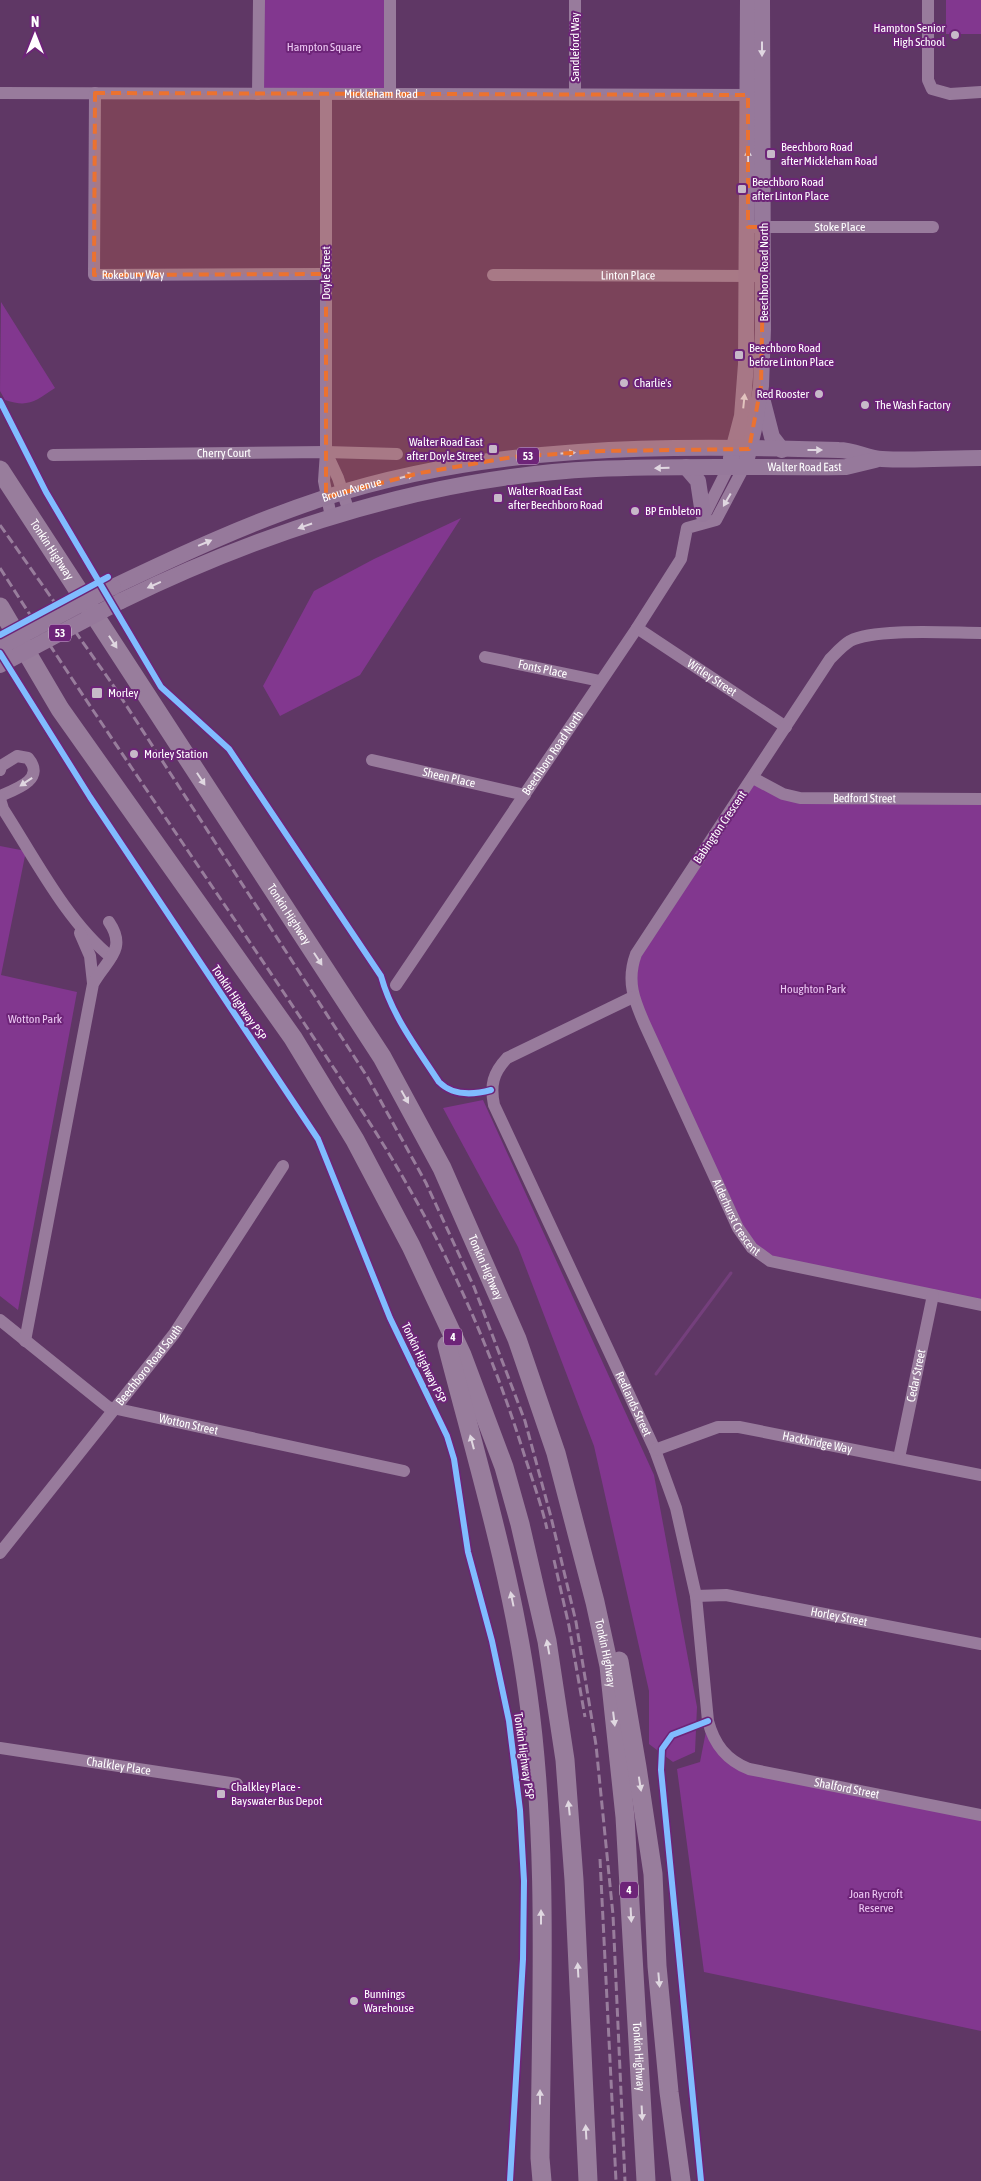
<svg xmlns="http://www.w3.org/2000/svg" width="981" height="2181" font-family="'Asap Condensed',sans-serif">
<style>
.green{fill:#82378f}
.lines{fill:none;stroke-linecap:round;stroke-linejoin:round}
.stream{stroke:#743f7c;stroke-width:3}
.minor{stroke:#987b9c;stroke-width:12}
.major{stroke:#96799b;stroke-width:16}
.highway{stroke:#987d9c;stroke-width:19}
.rail{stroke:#987d9c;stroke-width:3;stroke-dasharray:9 4;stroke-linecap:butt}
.major-bridge{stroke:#96799b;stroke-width:16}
.cycleway-casing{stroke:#6d2478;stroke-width:9}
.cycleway{stroke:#80bcff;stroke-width:6}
.oneway{fill:#e0d7e1}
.oneway2{fill:#e0d8e1}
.marked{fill:#eb7230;fill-opacity:0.2;stroke:#eb7230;stroke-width:4;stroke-dasharray:10 6;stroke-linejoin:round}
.poi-dot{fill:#c7b9c9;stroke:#6d2478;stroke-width:2}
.labels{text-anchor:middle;stroke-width:4;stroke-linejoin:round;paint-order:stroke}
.shield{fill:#6d2478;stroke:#d3bdd6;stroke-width:1}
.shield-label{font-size:11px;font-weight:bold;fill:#fff}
.poi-label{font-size:12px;fill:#fff;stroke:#6d2478;text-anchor:start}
.park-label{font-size:12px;fill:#ecc7f3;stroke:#6d2478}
.street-label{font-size:12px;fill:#fff;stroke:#6d2478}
</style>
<rect width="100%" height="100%" fill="#5f3765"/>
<!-- green -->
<path class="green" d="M 259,0 L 390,0 L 390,94 L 258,94 Z
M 946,0 L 981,0 L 981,34 L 946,34 Z
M 1,302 L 55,388 C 35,401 29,408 5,400 L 0,391 Z
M 461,518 L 360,675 L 280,716 L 263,686 L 314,591 L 374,559 Z
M 753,778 L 783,794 L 981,799 L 981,1305 L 770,1261 L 752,1248 L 630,981 L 632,966 Z
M 0,846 L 26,851 L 1,975 L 77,992 L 18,1310 L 0,1296 Z
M 483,1100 L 654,1475 L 697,1707 L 695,1752 L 673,1762 L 649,1744 L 649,1691 L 594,1446 L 518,1247 L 443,1108 Z
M 708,1721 L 733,1761 L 981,1815 L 981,2031 L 704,1972 L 677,1769 L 700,1762 Z"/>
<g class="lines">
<!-- stream -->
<path class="stream" d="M 656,1374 L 731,1273"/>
<!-- minor -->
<g class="minor">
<path d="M 390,0 L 390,94"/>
<path d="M 575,0 L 575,94"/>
<path d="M 928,0 L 928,80 L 932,89 L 950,94 L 981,92"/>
<path id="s1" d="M 0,93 L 755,95"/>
<path id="s2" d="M 95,93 L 94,275 L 326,274"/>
<path d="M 258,94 L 259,0"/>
<path d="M 326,94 L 326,452 L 324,481 L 331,517"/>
<path id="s3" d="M 755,227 L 933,227"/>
<path id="s4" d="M 493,275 L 755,276"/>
<path d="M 326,452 L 338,478 L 349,512"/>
<path id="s5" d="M 53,455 L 326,452 L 397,454"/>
<path d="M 703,518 L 728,468"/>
<path id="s6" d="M 637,628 L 786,727"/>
<path id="s7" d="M 981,633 C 950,633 875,628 850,641 C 843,645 836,653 830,659 L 636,954 C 626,981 634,1000 645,1025 L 738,1228 L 752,1248 L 770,1261 L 981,1305"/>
<path id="s8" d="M 485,657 L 600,681"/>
<path id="s9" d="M 372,760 L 525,795"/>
<path d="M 0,770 L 1,766 L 17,756 L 28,758 C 46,779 17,789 0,796"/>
<path id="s10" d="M 753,778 L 783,794 L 800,798 L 981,799"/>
<path d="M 0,799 L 3,809 C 34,857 67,922 111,957"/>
<path d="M 80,933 L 90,956 L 93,983"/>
<path id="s11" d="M 396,985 L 637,628 L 681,559 L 687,528 L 716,520 L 744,467"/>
<path id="s12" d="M 633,997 L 507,1058 C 493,1073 490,1085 494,1105 L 655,1450 L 676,1508 L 696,1596 L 708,1721 C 714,1744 726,1760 749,1769 L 981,1815"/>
<path id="s13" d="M 0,1320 L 108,1407 L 404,1471"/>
<path d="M 25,1341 L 93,984 C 106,960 128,950 109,922"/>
<path id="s14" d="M 655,1450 L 718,1427 L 739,1427 L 981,1475"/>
<path id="s15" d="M 899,1458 L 933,1295"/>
<path id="s16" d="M 0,1553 L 174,1334 L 283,1166"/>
<path id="s17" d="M 696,1596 L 726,1595 L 981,1644"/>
<path id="s18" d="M 0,1748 L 237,1784"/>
</g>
<!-- major -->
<g class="major">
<path d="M 763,402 L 772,437 L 782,450"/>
<path d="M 731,458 L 742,416 L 746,364 L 748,0"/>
<path d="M 747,458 L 754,429 L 761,386 L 763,329 L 762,0"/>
<path d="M 686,467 L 698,481 L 703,514"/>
<path id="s19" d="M 113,587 C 182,554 251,522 324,498 C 489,444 666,445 839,450 C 853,450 868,458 882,459 C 915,461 948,458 981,458"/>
<path id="s20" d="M 121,601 C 269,529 431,477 596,469 C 679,465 763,468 846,467 L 875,460"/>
</g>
<!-- highway -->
<g class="highway">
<path id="s21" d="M 0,470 L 382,1057 L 442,1168 L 517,1339 L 556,1453 L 595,1602 L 609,1666 L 625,1817 L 646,2181"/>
<path d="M 0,607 L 60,709 L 293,1038 L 355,1140 L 411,1246 L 462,1355 L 504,1467 L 520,1524 L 547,1641 L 565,1760 L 574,1880 L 588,2181"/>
<path d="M 447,1345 C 477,1461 512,1576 528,1695 C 549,1848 541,2004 540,2158 L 542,2181"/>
<path d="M 619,1661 L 637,1767 L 653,1874 L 657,1966 L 669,2092 L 681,2181"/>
</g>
<!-- rail -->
<path class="rail" d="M 0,525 L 113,685 L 368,1078 L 426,1183 L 474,1287 L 525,1421 L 551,1517 L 576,1622 L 596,1745 L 613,1915 L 625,2181
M 0,568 C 98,722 203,871 304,1023 C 340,1078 377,1131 409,1188 C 457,1272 495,1361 524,1454 C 532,1479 541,1503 547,1529
M 554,1560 L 569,1626 L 585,1717
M 600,1859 L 616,2181"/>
<!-- major-bridge -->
<path class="major-bridge" d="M 0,647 L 113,587
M 0,665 L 121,601"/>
<defs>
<path id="cycleway" d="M 0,401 L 46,492 L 161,687 L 229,749 L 381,976 C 392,1016 417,1048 439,1082 C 453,1096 473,1095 491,1090
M 0,635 L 108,577
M 0,653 L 90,797 L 318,1139 L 390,1318 L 447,1436 L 454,1459 L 468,1552 L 492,1641 L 509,1721 L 520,1810 L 524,1881 L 523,1959 L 510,2181
M 701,2181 L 661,1770 L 662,1749 L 672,1735 L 708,1721"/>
</defs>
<!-- cycleway casing -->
<use href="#cycleway" class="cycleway-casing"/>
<!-- cycleway -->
<use href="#cycleway" class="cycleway"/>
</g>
<!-- one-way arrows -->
<defs><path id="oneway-solid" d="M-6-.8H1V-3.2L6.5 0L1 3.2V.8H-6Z" transform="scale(1.25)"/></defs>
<g class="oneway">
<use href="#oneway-solid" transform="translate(762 49) rotate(90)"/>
<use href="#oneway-solid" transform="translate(748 157) rotate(-90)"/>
<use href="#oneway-solid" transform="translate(744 401) rotate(-84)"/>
<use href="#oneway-solid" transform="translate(815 450)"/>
<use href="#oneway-solid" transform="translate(568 453) rotate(-4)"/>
<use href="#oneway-solid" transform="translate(662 468) rotate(179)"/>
<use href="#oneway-solid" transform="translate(407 476) rotate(-15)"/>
<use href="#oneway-solid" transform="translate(727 500) rotate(120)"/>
<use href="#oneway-solid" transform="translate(305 526) rotate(161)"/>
<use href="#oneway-solid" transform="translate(205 543) rotate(-23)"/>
<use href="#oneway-solid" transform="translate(154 585) rotate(156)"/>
<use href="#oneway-solid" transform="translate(26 782) rotate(146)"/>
</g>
<g class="oneway2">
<use href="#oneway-solid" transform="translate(113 642) rotate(57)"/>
<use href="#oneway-solid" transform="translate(201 779) rotate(57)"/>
<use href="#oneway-solid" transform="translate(318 959) rotate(57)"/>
<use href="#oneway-solid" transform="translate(405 1097) rotate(61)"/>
<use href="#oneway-solid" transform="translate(472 1442) rotate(-105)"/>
<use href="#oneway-solid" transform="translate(512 1599) rotate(-102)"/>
<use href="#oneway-solid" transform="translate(548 1647) rotate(-100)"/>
<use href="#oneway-solid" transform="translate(614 1719) rotate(83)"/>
<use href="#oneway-solid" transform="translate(640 1784) rotate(81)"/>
<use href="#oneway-solid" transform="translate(569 1808) rotate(-96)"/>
<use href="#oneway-solid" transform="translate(631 1915) rotate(87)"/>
<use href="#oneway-solid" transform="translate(541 1917) rotate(-90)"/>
<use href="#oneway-solid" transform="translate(578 1970) rotate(-93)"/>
<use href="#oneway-solid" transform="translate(659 1980) rotate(85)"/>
<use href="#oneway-solid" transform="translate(540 2097) rotate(-90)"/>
<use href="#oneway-solid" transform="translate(642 2113) rotate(87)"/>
<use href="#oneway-solid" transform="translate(586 2132) rotate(-93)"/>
</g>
<!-- marked area -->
<path class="marked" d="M 95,93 L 748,95 L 748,227 L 764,227 L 761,386 L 749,449 L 602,451 L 513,457 L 420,473 L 326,497 L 326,274 L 94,275 Z"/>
<!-- markers -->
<g class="poi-dot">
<circle cx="955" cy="35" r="5"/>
<rect x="766" y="149" width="10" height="10" rx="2.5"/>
<rect x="737" y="184" width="10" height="10" rx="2.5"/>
<rect x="734" y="350" width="10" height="10" rx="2.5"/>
<circle cx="624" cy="383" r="5"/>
<circle cx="819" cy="394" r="5"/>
<circle cx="865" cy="405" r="5"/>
<rect x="488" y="444" width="10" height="10" rx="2.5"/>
<rect x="493" y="493" width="10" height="10" rx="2.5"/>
<circle cx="635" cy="511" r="5"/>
<rect x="91" y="687" width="12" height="12" rx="2.5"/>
<circle cx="134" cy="754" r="5"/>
<rect x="216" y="1789" width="10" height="10" rx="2.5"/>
<circle cx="354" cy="2001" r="5"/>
</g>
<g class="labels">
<!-- shield labels -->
<g class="shield">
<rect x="517" y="447.5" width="22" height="17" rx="4"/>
<rect x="49" y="624.5" width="22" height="17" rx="4"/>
<rect x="444" y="1328.5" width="18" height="17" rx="4"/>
<rect x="620" y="1881.5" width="18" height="17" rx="4"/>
</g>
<g class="shield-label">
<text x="528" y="460">53</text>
<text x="60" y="637">53</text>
<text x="453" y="1341">4</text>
<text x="629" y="1894">4</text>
</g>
<!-- poi labels -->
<g class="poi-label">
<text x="945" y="32" text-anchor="end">Hampton Senior<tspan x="945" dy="14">High School</tspan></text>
<text x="781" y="151">Beechboro Road<tspan x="781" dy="14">after Mickleham Road</tspan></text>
<text x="752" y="186">Beechboro Road<tspan x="752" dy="14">after Linton Place</tspan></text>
<text x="749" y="352">Beechboro Road<tspan x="749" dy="14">before Linton Place</tspan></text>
<text x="634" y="387">Charlie's</text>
<text x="809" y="398" text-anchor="end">Red Rooster</text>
<text x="875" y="409">The Wash Factory</text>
<text x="483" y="446" text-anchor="end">Walter Road East<tspan x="483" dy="14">after Doyle Street</tspan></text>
<text x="508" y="495">Walter Road East<tspan x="508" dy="14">after Beechboro Road</tspan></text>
<text x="645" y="515">BP Embleton</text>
<text x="108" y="697">Morley</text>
<text x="144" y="758">Morley Station</text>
<text x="231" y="1791">Chalkley Place -<tspan x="231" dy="14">Bayswater Bus Depot</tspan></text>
<text x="364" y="1998">Bunnings<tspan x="364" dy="14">Warehouse</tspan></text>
</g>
<!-- park labels -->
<g class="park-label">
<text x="324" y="51">Hampton Square</text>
<text x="813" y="993">Houghton Park</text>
<text x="35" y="1023">Wotton Park</text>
<text x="876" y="1898">Joan Rycroft<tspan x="876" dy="14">Reserve</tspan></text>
</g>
<!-- street labels -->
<g class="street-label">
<text transform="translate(575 47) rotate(-90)" y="4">Sandleford Way</text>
<text dy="4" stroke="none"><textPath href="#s1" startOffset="381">Mickleham Road</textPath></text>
<text dy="4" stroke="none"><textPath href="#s3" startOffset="85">Stoke Place</textPath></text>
<text transform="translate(764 272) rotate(-90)" y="4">Beechboro Road North</text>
<text transform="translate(326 273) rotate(-90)" y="4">Doyle Street</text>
<text dy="4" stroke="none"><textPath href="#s2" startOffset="221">Rokebury Way</textPath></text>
<text dy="4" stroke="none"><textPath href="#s4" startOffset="135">Linton Place</textPath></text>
<text dy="4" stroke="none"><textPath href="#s5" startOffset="171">Cherry Court</textPath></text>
<text dy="4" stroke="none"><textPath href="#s20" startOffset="705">Walter Road East</textPath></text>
<text dy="4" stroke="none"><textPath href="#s19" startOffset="258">Broun Avenue</textPath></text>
<text dy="4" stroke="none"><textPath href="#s21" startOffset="95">Tonkin Highway</textPath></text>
<text dy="4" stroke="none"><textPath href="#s8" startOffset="59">Fonts Place</textPath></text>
<text dy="4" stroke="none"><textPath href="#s6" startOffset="90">Witley Street</textPath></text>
<text dy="4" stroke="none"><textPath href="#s11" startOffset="280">Beechboro Road North</textPath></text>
<text dy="4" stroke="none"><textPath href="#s9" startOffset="79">Sheen Place</textPath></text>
<text dy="4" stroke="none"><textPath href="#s10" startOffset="116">Bedford Street</textPath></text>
<text transform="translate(720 827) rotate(-56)" y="4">Babington Crescent</text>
<text dy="4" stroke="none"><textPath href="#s21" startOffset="530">Tonkin Highway</textPath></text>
<text transform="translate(239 1003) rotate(56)" y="4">Tonkin Highway PSP</text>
<text dy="4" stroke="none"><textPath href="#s7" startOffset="799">Alderhurst Crescent</textPath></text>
<text dy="4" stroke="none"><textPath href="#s21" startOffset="935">Tonkin Highway</textPath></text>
<text transform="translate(424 1363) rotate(64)" y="4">Tonkin Highway PSP</text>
<text dy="4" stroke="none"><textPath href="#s16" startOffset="240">Beechboro Road South</textPath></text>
<text dy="4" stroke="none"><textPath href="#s15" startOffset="84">Cedar Street</textPath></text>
<text dy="4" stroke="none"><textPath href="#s12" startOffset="521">Redlands Street</textPath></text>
<text dy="4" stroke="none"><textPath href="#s13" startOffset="221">Wotton Street</textPath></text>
<text dy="4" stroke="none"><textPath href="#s14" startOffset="168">Hackbridge Way</textPath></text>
<text dy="4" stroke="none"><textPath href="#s17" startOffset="145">Horley Street</textPath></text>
<text dy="4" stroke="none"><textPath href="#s21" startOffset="1340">Tonkin Highway</textPath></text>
<text transform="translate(524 1756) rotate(82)" y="4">Tonkin Highway PSP</text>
<text dy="4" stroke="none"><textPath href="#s18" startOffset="120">Chalkley Place</textPath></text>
<text dy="4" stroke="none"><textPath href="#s12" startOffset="1015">Shalford Street</textPath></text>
<text dy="4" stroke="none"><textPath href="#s21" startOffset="1745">Tonkin Highway</textPath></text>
</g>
</g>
<!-- north arrow -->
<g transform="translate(35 35)" stroke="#6d2478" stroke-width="4" paint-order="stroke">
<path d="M0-4L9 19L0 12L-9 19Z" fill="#ffffff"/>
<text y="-8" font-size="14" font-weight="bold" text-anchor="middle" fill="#ffffff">N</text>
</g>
</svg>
